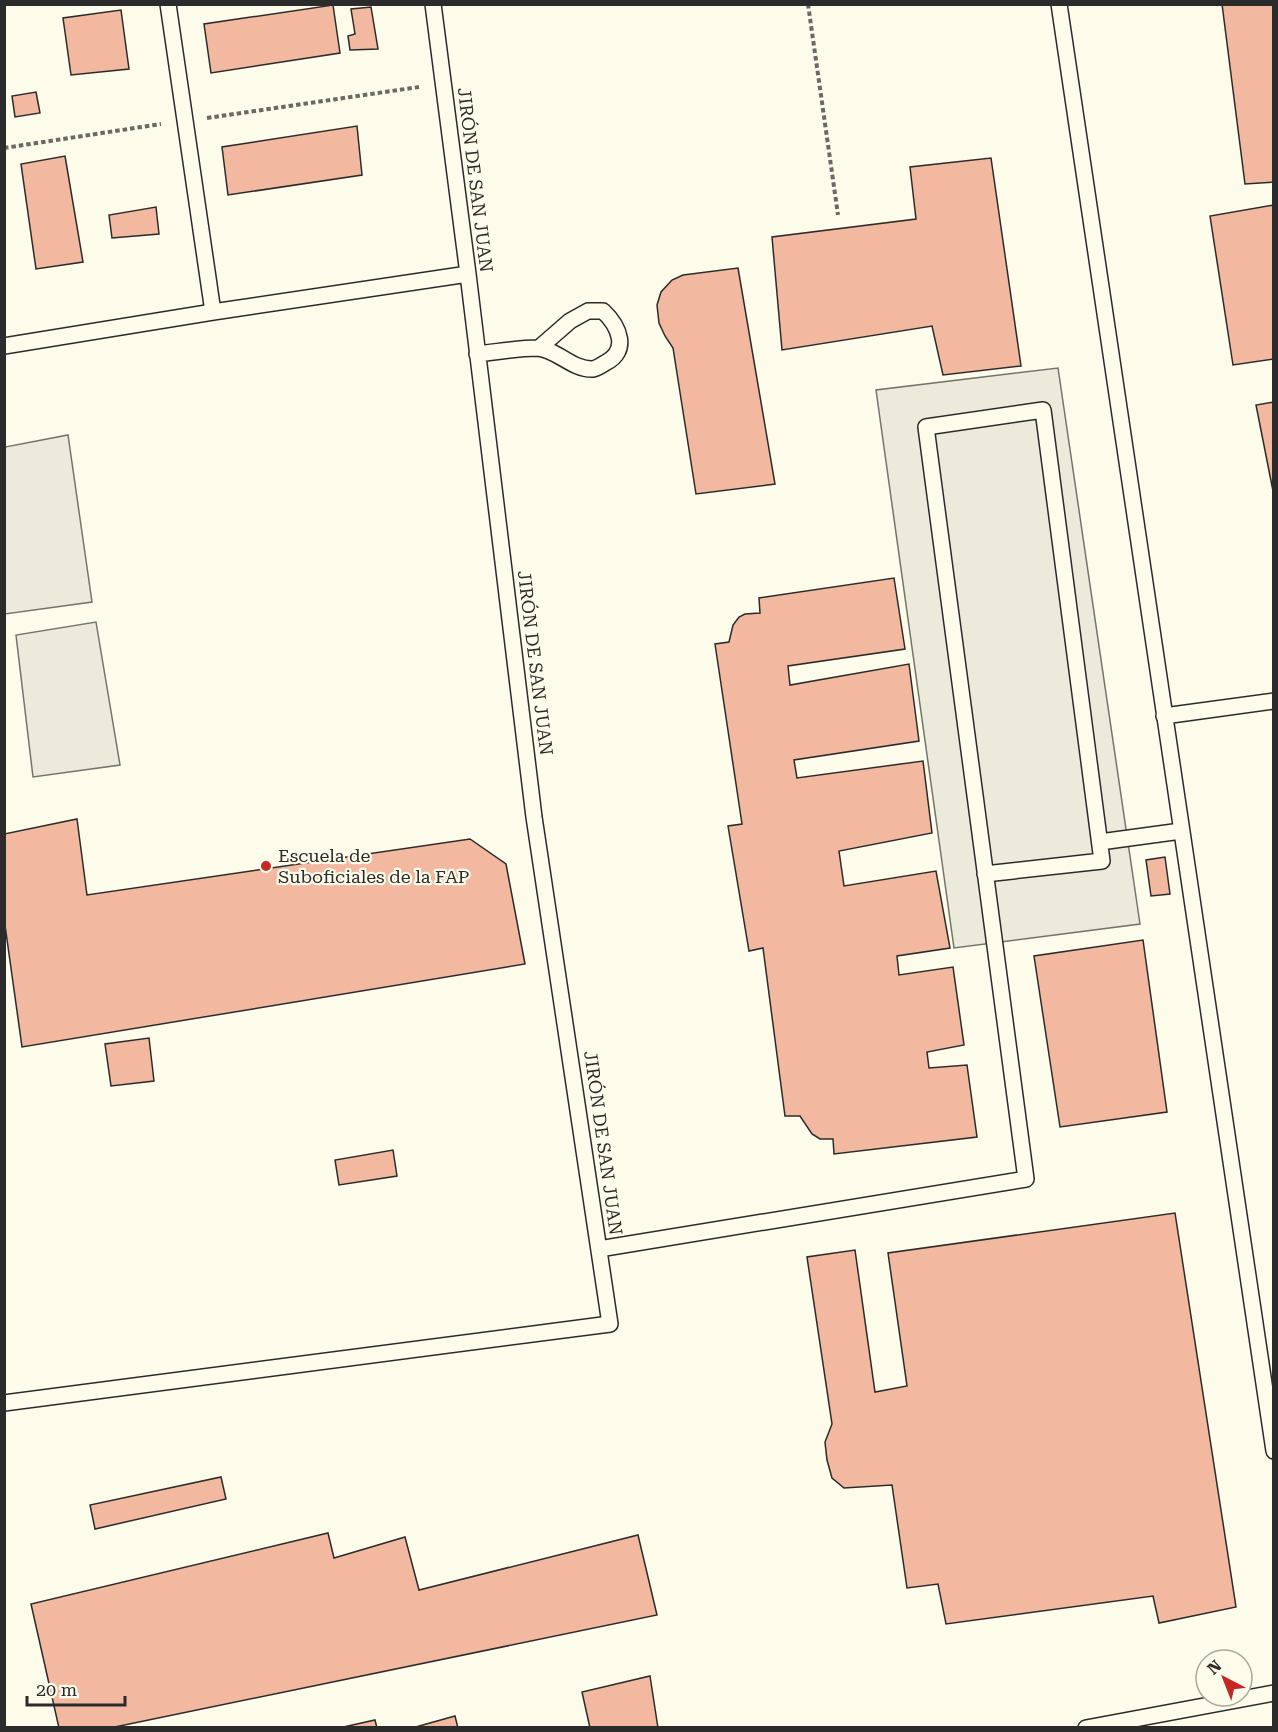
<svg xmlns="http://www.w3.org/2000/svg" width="1278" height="1732" font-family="'Roboto Serif',serif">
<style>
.green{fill:#ecebdb;stroke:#74746e;stroke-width:1.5}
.parking{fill:#eceadb;stroke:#74746e;stroke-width:1.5}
.building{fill:#f2b8a0;stroke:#2b2b2b;stroke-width:1.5}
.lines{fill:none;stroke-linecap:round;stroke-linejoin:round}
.service-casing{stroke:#2b2b2b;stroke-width:18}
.path{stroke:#6a6964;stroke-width:4;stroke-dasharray:4.5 3;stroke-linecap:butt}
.service{stroke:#fdfbea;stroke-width:15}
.poi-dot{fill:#c62828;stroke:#fdfbea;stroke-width:2}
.labels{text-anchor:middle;stroke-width:4.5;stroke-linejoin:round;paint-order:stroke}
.street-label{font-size:18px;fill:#2b2b2b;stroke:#fdfbea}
.poi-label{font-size:18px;fill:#2b2b2b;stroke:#fdfbea;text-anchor:start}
</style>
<rect width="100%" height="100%" fill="#fdfbea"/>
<!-- green -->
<path class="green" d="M 68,435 L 92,602 L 5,614 L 5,447 Z
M 96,622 L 120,765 L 33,777 L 16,635 Z"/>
<!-- parking -->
<path class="parking" d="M 1058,368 L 1140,924 L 954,948 L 876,390 Z"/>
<!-- building -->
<path class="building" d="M 1222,4 L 1274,4 L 1274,182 L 1245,184 Z
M 333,5 L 340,53 L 211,73 L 204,24 Z
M 371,7 L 378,49 L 350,50 L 348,36 L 355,34 L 351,9 Z
M 121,10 L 129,69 L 71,75 L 63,18 Z
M 36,92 L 40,113 L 15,117 L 12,96 Z
M 357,126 L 362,175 L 228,195 L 222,147 Z
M 65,156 L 83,262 L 36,269 L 21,164 Z
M 991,158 L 1021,366 L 943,375 L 932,326 L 782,350 L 772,237 L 916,219 L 910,167 Z
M 1274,205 L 1274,359 L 1233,365 L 1210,216 Z
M 156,207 L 159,234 L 112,238 L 109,215 Z
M 738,268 L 775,484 L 696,494 L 673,348 L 665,336 L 659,323 L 657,305 L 661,292 L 672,280 L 683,275 Z
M 1274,402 L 1274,496 L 1256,405 Z
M 894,578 L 905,649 L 788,666 L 790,685 L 909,664 L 919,741 L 794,760 L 797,778 L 923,761 L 932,833 L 839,851 L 844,886 L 936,871 L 950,948 L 897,956 L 899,975 L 953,967 L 964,1045 L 927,1052 L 929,1068 L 967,1065 L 977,1137 L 834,1154 L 833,1139 L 820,1139 L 812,1134 L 800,1116 L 785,1116 L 763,948 L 749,951 L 728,826 L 742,824 L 715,644 L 729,642 L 733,625 L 739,617 L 745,614 L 760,613 L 759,598 Z
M 77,819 L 87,895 L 470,839 L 506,864 L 525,964 L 22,1047 L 4,918 L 4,834 Z
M 1165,857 L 1170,894 L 1151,896 L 1146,860 Z
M 1143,940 L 1167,1112 L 1060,1127 L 1034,956 Z
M 149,1038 L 154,1081 L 111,1086 L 105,1044 Z
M 393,1150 L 397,1176 L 339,1185 L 335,1160 Z
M 1175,1213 L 1236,1607 L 1159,1623 L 1153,1596 L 946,1624 L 938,1584 L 907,1588 L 892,1485 L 844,1488 L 832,1478 L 827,1460 L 825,1442 L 832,1424 L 807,1257 L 855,1250 L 875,1392 L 907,1386 L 888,1253 Z
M 221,1477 L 226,1499 L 95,1529 L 90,1505 Z
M 328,1533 L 334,1558 L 405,1537 L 419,1590 L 638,1535 L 657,1615 L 110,1728 L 59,1728 L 31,1604 Z
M 650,1676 L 658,1728 L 590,1728 L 582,1692 Z
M 455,1716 L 458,1728 L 412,1728 Z
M 375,1720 L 377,1728 L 339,1728 Z"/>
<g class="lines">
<defs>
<path id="service" d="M 168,4 L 213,312
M 1059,4 L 1274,1451
M 4,346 L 213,312 L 468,274
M 477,354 C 497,352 518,348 537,348 C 557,349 572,370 593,369 C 597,368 602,365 605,363 C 630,351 619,326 603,311 L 588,311 L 570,321 L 539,348
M 1164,716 L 1274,701
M 1100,842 L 1181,831
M 599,1249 L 1026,1179 L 926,427 L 1043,410 L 1102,861 L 985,874
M 4,1403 L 610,1324 L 534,817 L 468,274 L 433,4
M 1086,1728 L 1274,1693"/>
</defs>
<!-- service casing -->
<use href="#service" class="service-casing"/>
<!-- path -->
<path class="path" d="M 808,4 L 838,215
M 207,118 L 419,87
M 4,148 L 161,124"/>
<!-- service -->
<use href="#service" class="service"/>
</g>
<!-- markers -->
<circle class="poi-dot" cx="266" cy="866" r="6"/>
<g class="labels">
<!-- street labels -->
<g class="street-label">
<text transform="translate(475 180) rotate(83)" y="6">JIRÓN DE SAN JUAN</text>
<text transform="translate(535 663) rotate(83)" y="6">JIRÓN DE SAN JUAN</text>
<text transform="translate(603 1143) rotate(82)" y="6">JIRÓN DE SAN JUAN</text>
</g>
<!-- poi labels -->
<g class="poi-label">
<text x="278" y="862">Escuela de<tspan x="278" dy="21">Suboficiales de la FAP</tspan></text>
</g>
</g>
<!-- border -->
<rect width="1278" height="1732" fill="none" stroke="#2b2b2b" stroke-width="12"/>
<!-- north arrow -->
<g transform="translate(1224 1678) rotate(318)"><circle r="28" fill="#fdfbea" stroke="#a9a89e" stroke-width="1.5"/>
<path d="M0-4.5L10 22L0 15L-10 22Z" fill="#c62828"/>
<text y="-9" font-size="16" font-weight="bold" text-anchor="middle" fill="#2b2b2b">N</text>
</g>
<!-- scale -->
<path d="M27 1696v9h98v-9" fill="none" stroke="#2b2b2b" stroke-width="3"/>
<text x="36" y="1696" font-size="18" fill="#2b2b2b" stroke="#fdfbea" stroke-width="4.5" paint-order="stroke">20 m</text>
</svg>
